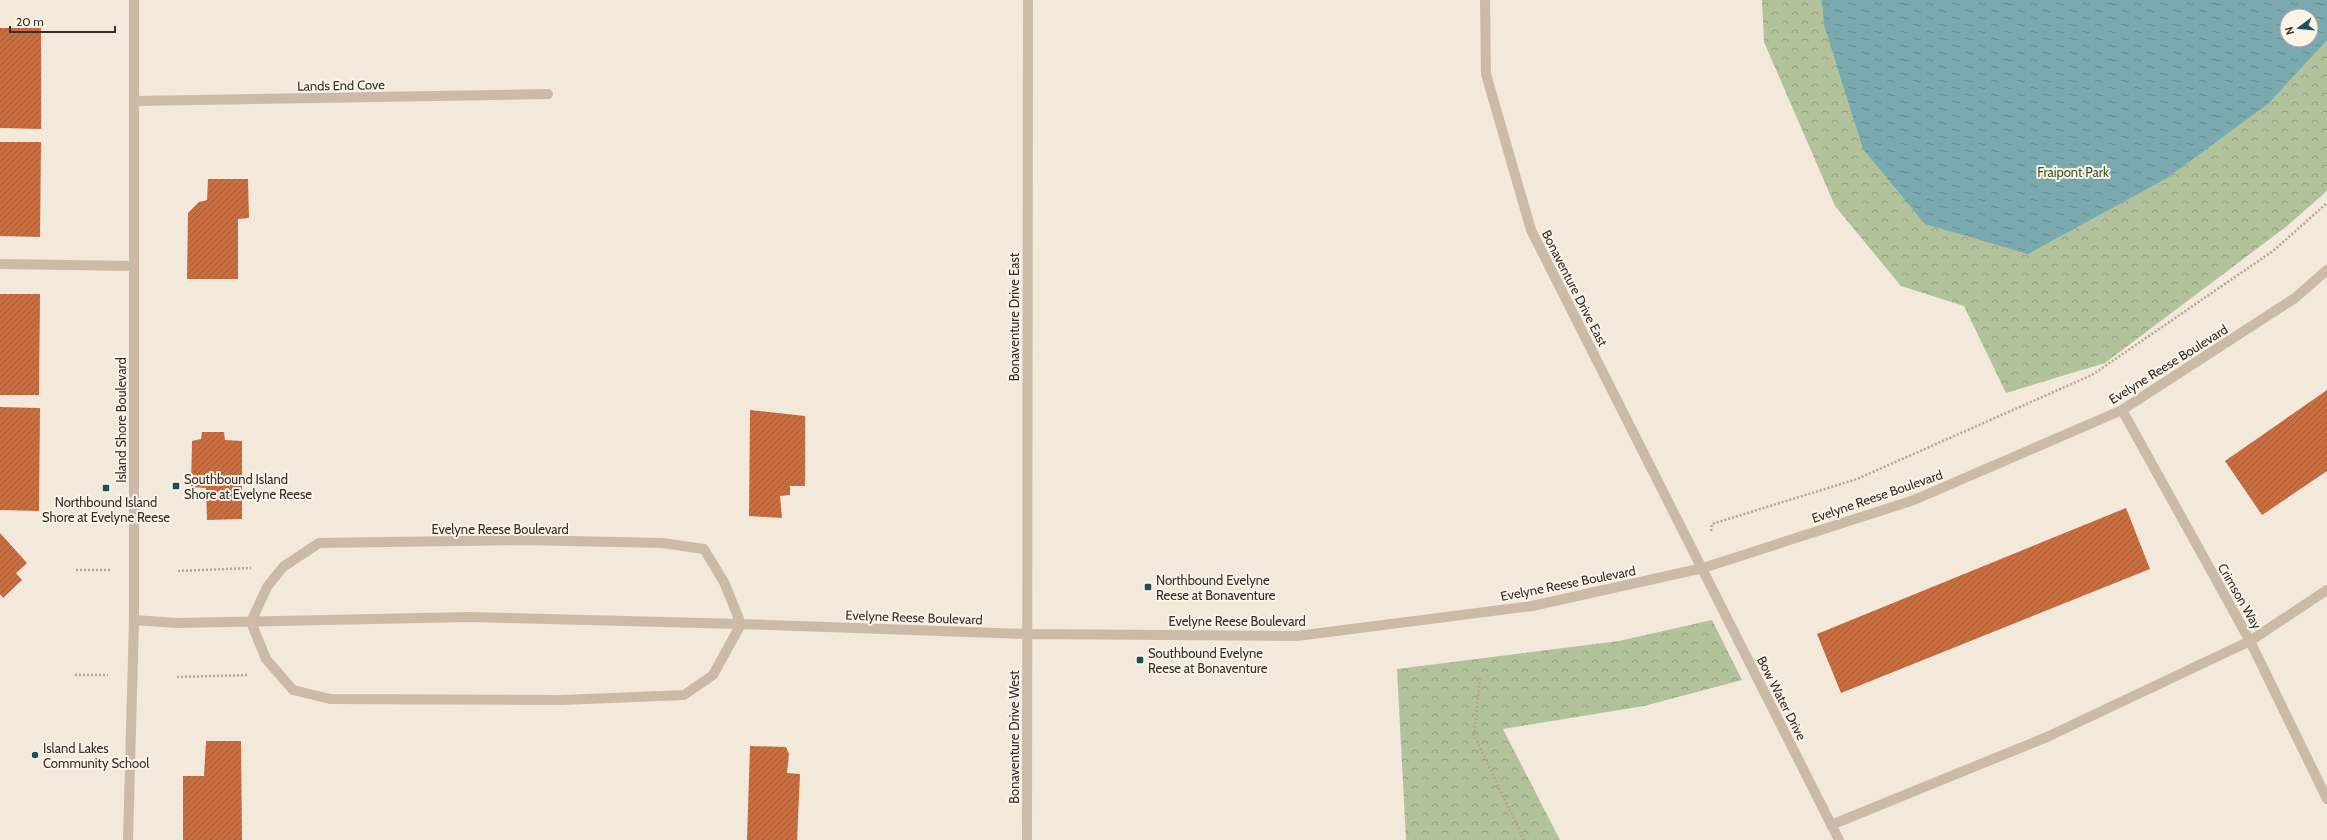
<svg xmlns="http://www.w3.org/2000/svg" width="2327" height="840" font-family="Cabin,sans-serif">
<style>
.park{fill:url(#park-crowns);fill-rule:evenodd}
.water{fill:url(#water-ripples);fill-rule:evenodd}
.building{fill:url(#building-hatch)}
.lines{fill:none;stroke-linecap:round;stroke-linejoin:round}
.path{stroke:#b7a491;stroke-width:2.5;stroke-dasharray:2 2;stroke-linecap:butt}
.minor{stroke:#cbbaa7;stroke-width:10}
.poi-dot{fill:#1c5159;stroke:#faf3e8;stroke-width:1.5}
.labels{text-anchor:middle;stroke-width:4;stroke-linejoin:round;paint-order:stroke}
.street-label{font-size:13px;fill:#372e28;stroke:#faf3e8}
.park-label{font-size:13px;fill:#43562b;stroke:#faf3e8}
.poi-label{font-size:13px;fill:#372e28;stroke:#faf3e8;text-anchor:start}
</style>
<defs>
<pattern id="park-crowns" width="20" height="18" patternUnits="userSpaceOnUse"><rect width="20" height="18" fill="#b2c29b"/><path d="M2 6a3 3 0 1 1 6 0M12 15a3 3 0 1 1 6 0" fill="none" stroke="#929e7e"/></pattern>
<pattern id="water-ripples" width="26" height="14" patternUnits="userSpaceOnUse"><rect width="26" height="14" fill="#7aaab0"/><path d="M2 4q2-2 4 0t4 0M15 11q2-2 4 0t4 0" fill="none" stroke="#658b8f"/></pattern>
<pattern id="building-hatch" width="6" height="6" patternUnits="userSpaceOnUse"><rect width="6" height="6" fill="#c86e43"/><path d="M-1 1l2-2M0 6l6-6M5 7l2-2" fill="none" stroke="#a35b38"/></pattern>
</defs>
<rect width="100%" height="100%" fill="#f2e9db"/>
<!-- park -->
<path class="park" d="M 1762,0 L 2327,0 L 2327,191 L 2287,226 L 2105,363 L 2006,393 L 1964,306 L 1901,286 L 1835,206 L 1764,42 ZM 2287,16 L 2311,16 L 2311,40 L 2287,40 Z
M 1712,620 L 1742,680 L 1644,706 L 1503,729 L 1560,840 L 1406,840 L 1397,669 L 1619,641 Z"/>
<!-- water -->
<path class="water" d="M 1822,0 L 2327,0 L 2327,40 L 2269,103 L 2167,178 L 2028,254 L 1925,224 L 1863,149 L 1824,25 ZM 2287,16 L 2311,16 L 2311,40 L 2287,40 Z"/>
<!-- building -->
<path class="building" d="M 0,28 L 41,28 L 41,129 L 0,128 Z
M 0,142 L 41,142 L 40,237 L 0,236 Z
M 208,179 L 248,179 L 249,218 L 238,219 L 238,279 L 187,279 L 188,213 L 199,202 L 207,200 Z
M 0,294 L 40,294 L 39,395 L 0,395 Z
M 2327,390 L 2327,471 L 2262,515 L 2225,461 Z
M 0,407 L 40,408 L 39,511 L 0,510 Z
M 750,410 L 805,416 L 805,486 L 790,486 L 790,495 L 780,496 L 782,518 L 749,516 Z
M 202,432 L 224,432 L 225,440 L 242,441 L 242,519 L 207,520 L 206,488 L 191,487 L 192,441 L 201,439 Z
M 2126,508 L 2150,569 L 1841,693 L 1817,634 Z
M 0,533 L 27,563 L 16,573 L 22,580 L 3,598 L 0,594 Z
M 206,741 L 241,741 L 242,840 L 183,840 L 183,776 L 204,776 Z
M 750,746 L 786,747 L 789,754 L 787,773 L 800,774 L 797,840 L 747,840 Z"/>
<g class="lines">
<!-- path -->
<path class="path" d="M 1711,531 L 1712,524 L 1857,479 L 2092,375 L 2273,251 L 2327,203
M 76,570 L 111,570
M 178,571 L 251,568
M 75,675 L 108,675
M 177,677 L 249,675
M 1480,678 L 1474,735 L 1524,840"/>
<!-- minor -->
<path class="minor" d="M 1485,0 L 1486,74 L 1531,230 L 1839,840
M 135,101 L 548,94
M 0,264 L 134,266
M 2122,410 L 2250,641 L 2327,799
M 523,540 L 662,543 L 704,549 L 724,582 L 741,624 L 713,675 L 684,695 L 562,700 L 330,699 L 293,690 L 266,659 L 251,622 L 267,587 L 283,567 L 319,543 Z
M 134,620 L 177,623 L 470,617 L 741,624 L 1027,634 L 1297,636 L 1532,606 L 1703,568 L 1914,500 L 2122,410 L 2295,298 L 2327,270
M 1831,825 L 2047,737 L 2250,641 L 2327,590
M 128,840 L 134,620 L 134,0
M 1027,840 L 1028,0"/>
</g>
<!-- markers -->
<g class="poi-dot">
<rect x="172" y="482" width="8" height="8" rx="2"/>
<rect x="102" y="484" width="8" height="8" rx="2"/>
<rect x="1144" y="583" width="8" height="8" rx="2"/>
<rect x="1136" y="656" width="8" height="8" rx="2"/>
<circle cx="35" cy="755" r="4"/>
</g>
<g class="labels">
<!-- street labels -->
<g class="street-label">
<text transform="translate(341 85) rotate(-1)" y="5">Lands End Cove</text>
<text transform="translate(1575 288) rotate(63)" y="5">Bonaventure Drive East</text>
<text transform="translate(1014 317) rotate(-90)" y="5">Bonaventure Drive East</text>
<text transform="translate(2168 364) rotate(-32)" y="5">Evelyne Reese Boulevard</text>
<text transform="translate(121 420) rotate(-90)" y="5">Island Shore Boulevard</text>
<text transform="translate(1877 496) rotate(-19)" y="5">Evelyne Reese Boulevard</text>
<text x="500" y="534">Evelyne Reese Boulevard</text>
<text transform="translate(1568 583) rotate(-11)" y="5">Evelyne Reese Boulevard</text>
<text transform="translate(2240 596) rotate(60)" y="5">Crimson Way</text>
<text transform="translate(914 617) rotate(2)" y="5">Evelyne Reese Boulevard</text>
<text x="1237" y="626">Evelyne Reese Boulevard</text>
<text transform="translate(1782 698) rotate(63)" y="5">Bow Water Drive</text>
<text transform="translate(1014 737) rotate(-90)" y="5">Bonaventure Drive West</text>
</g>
<!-- park labels -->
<g class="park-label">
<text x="2073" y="177">Fraipont Park</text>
</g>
<!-- poi labels -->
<g class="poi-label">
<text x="184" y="484">Southbound Island<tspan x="184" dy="15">Shore at Evelyne Reese</tspan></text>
<text x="106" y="507" text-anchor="middle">Northbound Island<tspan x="106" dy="15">Shore at Evelyne Reese</tspan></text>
<text x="1156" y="585">Northbound Evelyne<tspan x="1156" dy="15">Reese at Bonaventure</tspan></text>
<text x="1148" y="658">Southbound Evelyne<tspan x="1148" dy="15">Reese at Bonaventure</tspan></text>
<text x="43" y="753">Island Lakes<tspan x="43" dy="15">Community School</tspan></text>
</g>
</g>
<!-- north arrow -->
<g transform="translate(2299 28) rotate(254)"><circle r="19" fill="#faf3e8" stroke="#aca49b"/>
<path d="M0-3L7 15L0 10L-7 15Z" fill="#1c5159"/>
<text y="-6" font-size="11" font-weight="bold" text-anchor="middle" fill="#372e28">N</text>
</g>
<!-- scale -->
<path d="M10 26v6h105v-6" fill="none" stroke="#372e28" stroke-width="2"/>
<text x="16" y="26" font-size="12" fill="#372e28" stroke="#faf3e8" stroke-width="3" paint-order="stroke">20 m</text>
</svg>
